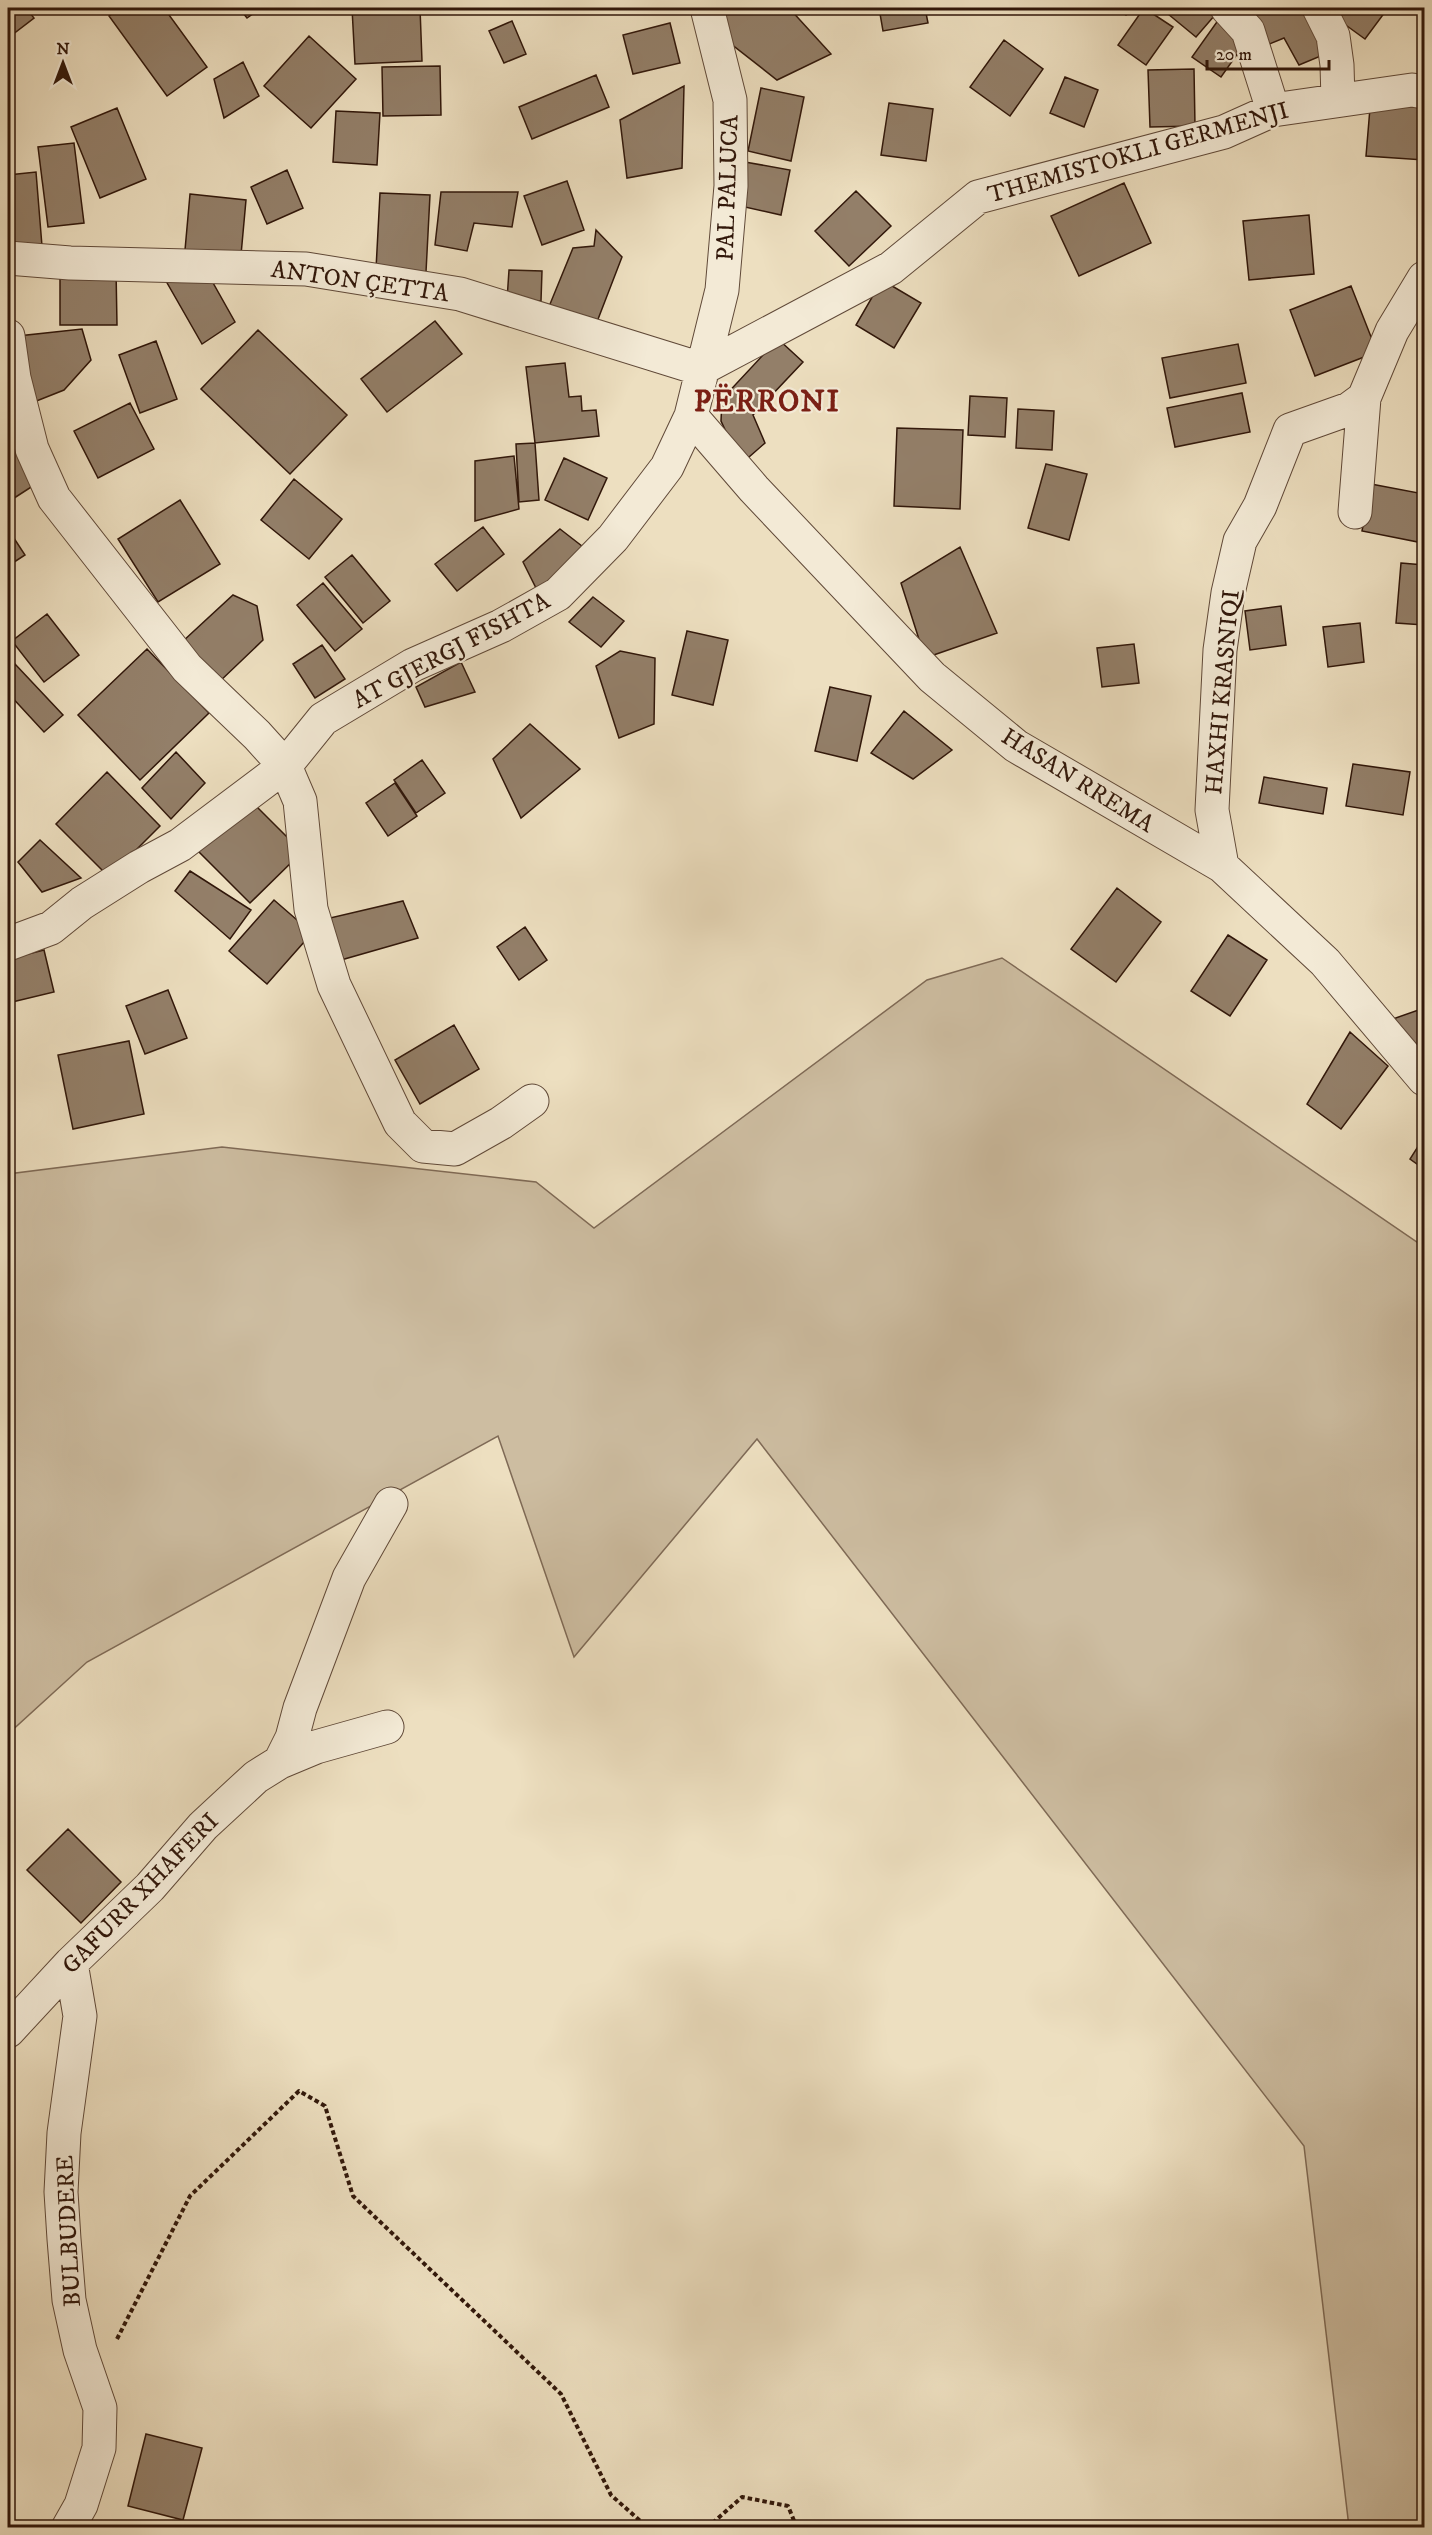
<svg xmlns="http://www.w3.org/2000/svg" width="1432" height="2535" font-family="'IM FELL DW Pica',serif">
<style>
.green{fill:#cdbda1;stroke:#7f6a56;stroke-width:1.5}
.building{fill:#937f69;stroke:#31170a;stroke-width:1.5}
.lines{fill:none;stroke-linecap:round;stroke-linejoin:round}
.minor-casing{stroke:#604938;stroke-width:35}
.path{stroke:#31170a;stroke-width:4;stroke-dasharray:4.5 3;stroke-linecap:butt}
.minor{stroke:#f3ead6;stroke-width:33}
.labels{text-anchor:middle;stroke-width:4.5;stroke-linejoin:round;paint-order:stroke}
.street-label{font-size:24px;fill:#31170a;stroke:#f3ead6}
.district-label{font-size:30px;font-weight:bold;letter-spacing:1.5px;fill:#7a1f14;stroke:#f3ead6}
</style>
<rect width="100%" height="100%" fill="#eddfc0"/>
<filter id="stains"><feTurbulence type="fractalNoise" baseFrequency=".00333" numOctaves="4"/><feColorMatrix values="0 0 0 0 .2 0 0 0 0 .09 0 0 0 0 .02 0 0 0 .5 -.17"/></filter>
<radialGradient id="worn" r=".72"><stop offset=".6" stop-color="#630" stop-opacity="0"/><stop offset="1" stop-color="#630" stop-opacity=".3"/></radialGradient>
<!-- green -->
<path class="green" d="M 1002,958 L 1424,1247 L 1424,2527 L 1349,2527 L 1304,2146 L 757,1439 L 574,1657 L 498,1436 L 87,1662 L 8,1734 L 8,1174 L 222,1147 L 536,1182 L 594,1228 L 927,980 Z"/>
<!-- building -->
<path class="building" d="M 8,8 L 26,8 L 34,18 L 8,38 Z
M 121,8 L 164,8 L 207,67 L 167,96 L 109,16 Z
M 239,8 L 261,8 L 247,18 Z
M 352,8 L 420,8 L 422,61 L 355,64 Z
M 716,8 L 789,8 L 831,54 L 777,80 L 726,40 Z
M 879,8 L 925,8 L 928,23 L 883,31 Z
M 1116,8 L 1132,8 L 1126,15 Z
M 1144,8 L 1173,27 L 1146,65 L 1118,45 Z
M 1173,8 L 1221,8 L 1196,37 L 1168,14 Z
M 1269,8 L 1300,8 L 1328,53 L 1299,65 L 1284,38 L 1267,45 L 1252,17 Z
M 1327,8 L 1388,8 L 1365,39 L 1325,10 Z
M 1219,19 L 1248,39 L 1221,77 L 1192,57 Z
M 512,21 L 526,54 L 504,63 L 489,31 Z
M 670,23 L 680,63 L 633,74 L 623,35 Z
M 309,36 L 356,79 L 311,128 L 264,86 Z
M 1004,40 L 1043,69 L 1010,116 L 970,87 Z
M 243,62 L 259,96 L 224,118 L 214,79 Z
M 440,66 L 441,115 L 383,116 L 382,67 Z
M 1194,69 L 1195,126 L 1150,127 L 1148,70 Z
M 596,75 L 609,107 L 532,139 L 519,107 Z
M 1065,77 L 1098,90 L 1084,127 L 1050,113 Z
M 684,86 L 682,168 L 627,178 L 620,120 Z
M 761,88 L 804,97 L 791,161 L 748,151 Z
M 1371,96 L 1424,100 L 1424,160 L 1366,156 Z
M 889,103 L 933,109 L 926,161 L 881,155 Z
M 117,108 L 146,179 L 100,198 L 71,127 Z
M 336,111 L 380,113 L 377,165 L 333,162 Z
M 74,143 L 84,223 L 48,227 L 38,147 Z
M 745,162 L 790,170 L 781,215 L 736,205 Z
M 287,170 L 303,208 L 267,224 L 251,187 Z
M 36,172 L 42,246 L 8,250 L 8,175 Z
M 567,181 L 584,230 L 542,245 L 524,196 Z
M 1124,183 L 1151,243 L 1079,276 L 1051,216 Z
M 856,191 L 891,226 L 849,266 L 815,231 Z
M 441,192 L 518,192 L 512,227 L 474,223 L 467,251 L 435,245 Z
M 380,193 L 430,195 L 426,272 L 376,269 Z
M 190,194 L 246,200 L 241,255 L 185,250 Z
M 1309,215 L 1314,274 L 1249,280 L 1243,221 Z
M 596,230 L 622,257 L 595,327 L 548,309 L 573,248 L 594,246 Z
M 60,269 L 116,269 L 117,325 L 60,325 Z
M 509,270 L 542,271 L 541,301 L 507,300 Z
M 162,274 L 208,274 L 235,322 L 202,344 Z
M 882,280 L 921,303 L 894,348 L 856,325 Z
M 1351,286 L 1377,352 L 1315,376 L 1290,310 Z
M 435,321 L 462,354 L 387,412 L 361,379 Z
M 82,329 L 91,360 L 64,390 L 29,404 L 18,336 Z
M 258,330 L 347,415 L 290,474 L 201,389 Z
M 778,339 L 803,362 L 753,415 L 765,443 L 741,464 L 721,421 L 722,399 Z
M 156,341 L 177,399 L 140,413 L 119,355 Z
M 1238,344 L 1246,383 L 1170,398 L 1162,358 Z
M 565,363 L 569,397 L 581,396 L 582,411 L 596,410 L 599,436 L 535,443 L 526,367 Z
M 1242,393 L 1250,432 L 1175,447 L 1167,408 Z
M 970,396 L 1007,398 L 1005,437 L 968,435 Z
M 130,403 L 154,449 L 98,478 L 74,431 Z
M 1018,409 L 1054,411 L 1052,450 L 1016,448 Z
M 897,428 L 963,430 L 960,509 L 894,506 Z
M 8,433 L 39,482 L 8,502 Z
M 535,443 L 539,500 L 519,502 L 516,444 Z
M 514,456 L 519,509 L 475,521 L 475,461 Z
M 564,458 L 607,478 L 588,520 L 545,500 Z
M 1046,464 L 1087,474 L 1069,540 L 1028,528 Z
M 294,479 L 342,519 L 309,559 L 261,520 Z
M 1371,484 L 1424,494 L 1424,509 L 1418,542 L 1362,531 Z
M 180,500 L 220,564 L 158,602 L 118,539 Z
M 483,527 L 504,554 L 457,591 L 435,564 Z
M 8,529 L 25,555 L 8,566 Z
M 560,529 L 587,550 L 537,590 L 523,562 Z
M 960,547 L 997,633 L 925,658 L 901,583 Z
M 352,555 L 390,601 L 363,623 L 325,577 Z
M 1401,563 L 1424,565 L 1424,625 L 1396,623 Z
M 323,583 L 362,629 L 335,651 L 297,605 Z
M 233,595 L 257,606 L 263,640 L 216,685 L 182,642 Z
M 593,597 L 624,621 L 601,647 L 569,622 Z
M 1281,606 L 1286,645 L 1250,650 L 1245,611 Z
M 47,614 L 79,655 L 44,682 L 12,641 Z
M 1360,623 L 1364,662 L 1328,667 L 1323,627 Z
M 687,631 L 728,640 L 713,705 L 672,695 Z
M 1134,644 L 1139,683 L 1102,687 L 1097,648 Z
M 322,645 L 345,679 L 315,698 L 293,664 Z
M 147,649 L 209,713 L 140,780 L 78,715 Z
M 620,651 L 655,658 L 654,724 L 619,738 L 596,666 Z
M 461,662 L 475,692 L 425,707 L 416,687 Z
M 15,664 L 63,715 L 44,732 L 8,693 L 8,671 Z
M 830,687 L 871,696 L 857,761 L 815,751 Z
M 904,711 L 952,750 L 913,779 L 871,753 Z
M 530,724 L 580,769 L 521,818 L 493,759 Z
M 176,752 L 205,783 L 171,819 L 142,788 Z
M 422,760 L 445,793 L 416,813 L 394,780 Z
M 1353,764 L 1410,772 L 1403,815 L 1346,806 Z
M 107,772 L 160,826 L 109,877 L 56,824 Z
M 1264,777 L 1327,788 L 1323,814 L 1259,803 Z
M 395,783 L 417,816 L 388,836 L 366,803 Z
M 249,799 L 302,852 L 250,903 L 197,850 Z
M 40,840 L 81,878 L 42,892 L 18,862 Z
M 190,871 L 251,910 L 230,939 L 175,891 Z
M 1117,888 L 1161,922 L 1116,982 L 1071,949 Z
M 274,900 L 312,933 L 267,984 L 229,951 Z
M 403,901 L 418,938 L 341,960 L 330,918 Z
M 525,927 L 547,960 L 519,980 L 497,947 Z
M 1228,935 L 1267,960 L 1230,1016 L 1191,991 Z
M 44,950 L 54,992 L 8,1003 L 8,959 Z
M 168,990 L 187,1038 L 145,1054 L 126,1006 Z
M 1424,1008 L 1424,1065 L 1390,1020 Z
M 454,1025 L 479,1069 L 420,1104 L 395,1060 Z
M 1350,1032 L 1388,1066 L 1341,1129 L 1307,1104 Z
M 129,1041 L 144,1114 L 73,1129 L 58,1055 Z
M 1424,1137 L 1424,1169 L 1410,1159 Z
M 68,1829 L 121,1882 L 81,1923 L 27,1870 Z
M 146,2434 L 202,2448 L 183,2520 L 128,2506 Z"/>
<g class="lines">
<defs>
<path id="minor" d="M 1227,8 L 1248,31 L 1273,110
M 1319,8 L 1333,36 L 1337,65 L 1338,100
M 8,258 L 70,263 L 306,269 L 460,294 L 701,369
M 8,336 L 14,378 L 32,449 L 54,498 L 187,668 L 257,735 L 285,766 L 300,801 L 311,909 L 334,985 L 400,1123 L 423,1146 L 455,1149 L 501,1123 L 532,1101
M 701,369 L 891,268 L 978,197 L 1224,132 L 1273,110 L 1412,90 L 1424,92
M 691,416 L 754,489 L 932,677 L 1016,746 L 1222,866 L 1325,962 L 1424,1079
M 1355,512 L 1364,398
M 1222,866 L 1212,810 L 1220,650 L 1228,593 L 1240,541 L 1260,506 L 1290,430 L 1349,409 L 1364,398 L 1392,331 L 1424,278
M 8,944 L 51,928 L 82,903 L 139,867 L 180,845 L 285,766 L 323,719 L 413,665 L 501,626 L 558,594 L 613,538 L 667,467 L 691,416 L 722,290 L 731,186 L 730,100 L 707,8
M 280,1762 L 316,1747 L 387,1727
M 8,2031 L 71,1963 L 150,1887 L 203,1826 L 256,1777 L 280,1762 L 292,1738 L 300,1708 L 349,1578 L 391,1504
M 68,2528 L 81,2505 L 99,2448 L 100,2408 L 80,2350 L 69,2300 L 64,2239 L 61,2192 L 64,2133 L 80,2016 L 71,1963"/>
</defs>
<!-- minor casing -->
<use href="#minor" class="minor-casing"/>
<!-- path -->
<path class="path" d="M 117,2339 L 190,2196 L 299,2091 L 325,2106 L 353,2196 L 561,2394 L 611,2495 L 648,2528
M 707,2528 L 742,2497 L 788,2506 L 797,2528"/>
<!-- minor -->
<use href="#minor" class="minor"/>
</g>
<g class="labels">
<!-- street labels -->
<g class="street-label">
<text transform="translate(1138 152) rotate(-16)" y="8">THEMISTOKLI GERMENJI</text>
<text transform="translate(727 188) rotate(-88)" y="8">PAL PALUCA</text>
<text transform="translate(360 281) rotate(8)" y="8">ANTON ÇETTA</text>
<text transform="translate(451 650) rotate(-28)" y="8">AT GJERGJ FISHTA</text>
<text transform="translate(1222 692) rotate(-85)" y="8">HAXHI KRASNIQI</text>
<text transform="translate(1078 780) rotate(32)" y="8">HASAN RREMA</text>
<text transform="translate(140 1893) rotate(-46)" y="8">GAFURR XHAFERI</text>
<text transform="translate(68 2231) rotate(-93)" y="8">BULBUDERE</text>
</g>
<!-- district labels -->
<g class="district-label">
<text x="767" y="411">PËRRONI</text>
</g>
</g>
<!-- margin -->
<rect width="1432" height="2535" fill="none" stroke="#eddfc0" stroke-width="30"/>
<rect x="9" y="9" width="1414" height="2517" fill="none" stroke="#31170a" stroke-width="3"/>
<rect x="15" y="15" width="1402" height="2505" fill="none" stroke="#31170a" stroke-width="1.5"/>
<!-- north arrow -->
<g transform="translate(63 63)" stroke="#f3ead6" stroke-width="4.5" paint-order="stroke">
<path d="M0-4.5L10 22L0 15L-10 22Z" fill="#31170a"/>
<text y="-9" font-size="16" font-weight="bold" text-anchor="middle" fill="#31170a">N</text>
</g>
<!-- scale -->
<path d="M1207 60v9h122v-9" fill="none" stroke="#31170a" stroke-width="3"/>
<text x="1216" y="60" font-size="18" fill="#31170a" stroke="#f3ead6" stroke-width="4.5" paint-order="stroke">20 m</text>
<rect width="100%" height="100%" filter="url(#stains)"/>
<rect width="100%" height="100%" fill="url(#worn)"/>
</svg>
